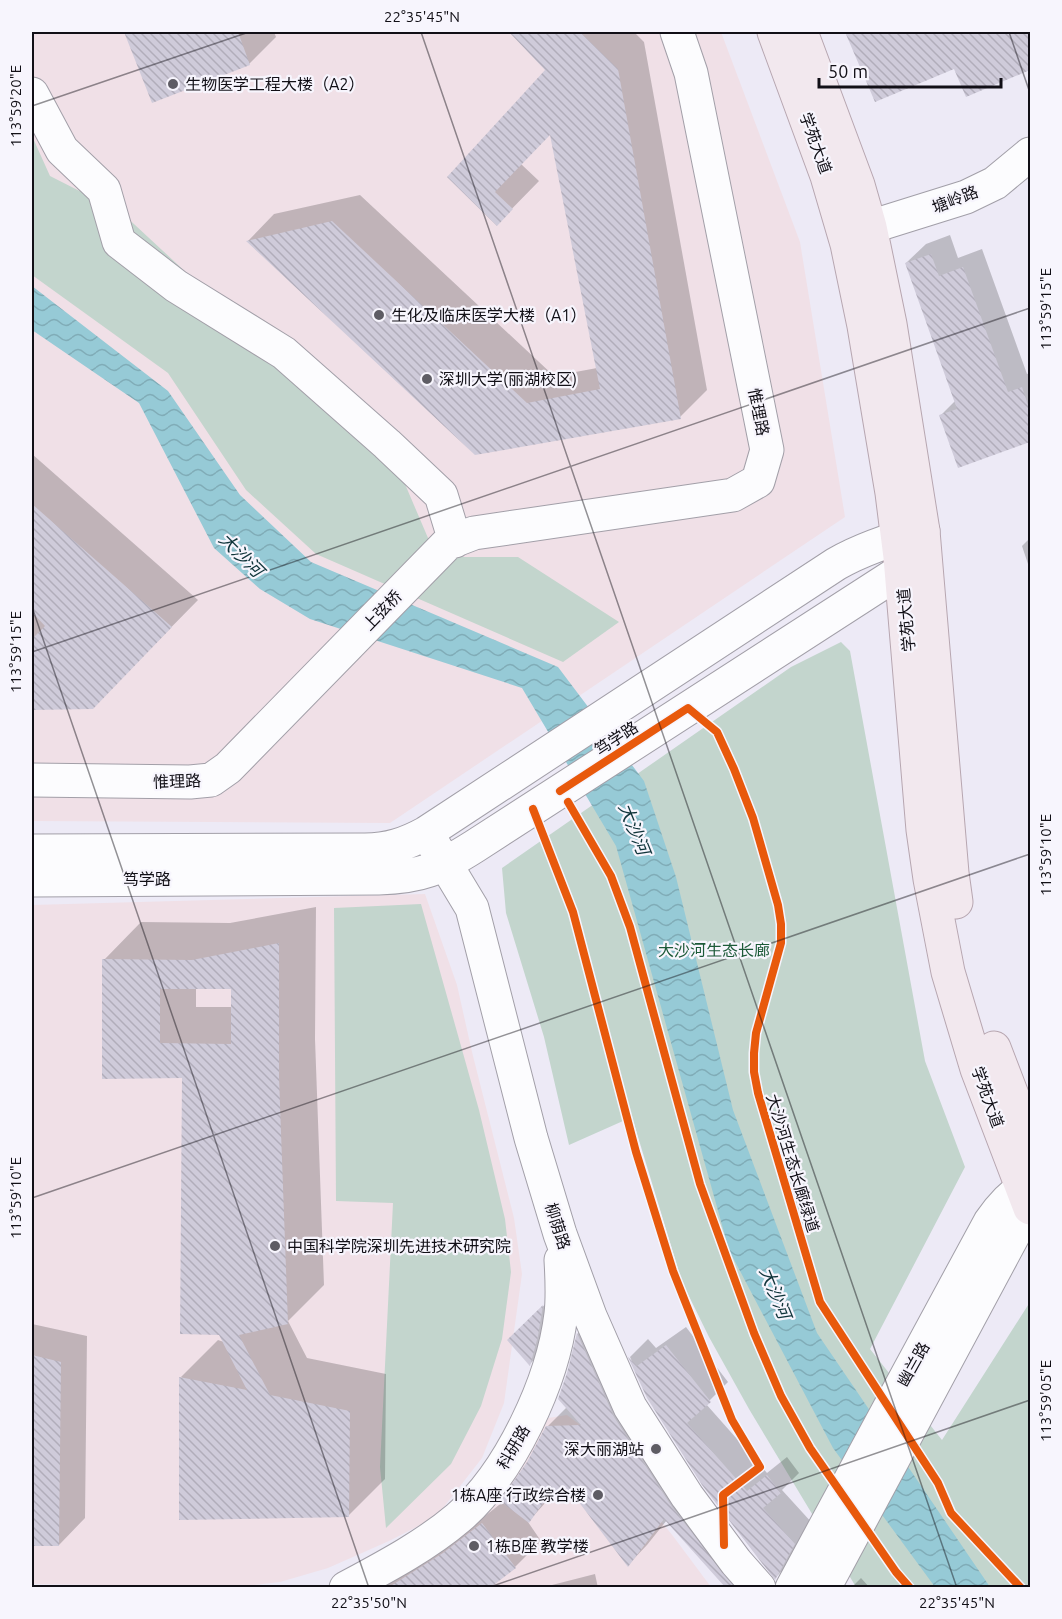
<svg xmlns="http://www.w3.org/2000/svg" width="1062" height="1619" font-family="Ubuntu,'Noto Sans SC',sans-serif">
<style>
.education{fill:#f0e0e7}
.green{fill:#c3d5cd}
.water{fill:url(#water-waves)}
.shadow{fill:#0003;fill-rule:evenodd}
.building{fill:url(#building-back-hatch);fill-rule:evenodd}
.lines{fill:none;stroke-linecap:round;stroke-linejoin:round}
.minor-casing{stroke:#a29fa8;stroke-width:35}
.major-casing{stroke:#b7a6b0;stroke-width:35}
.minor{stroke:#fcfcfe;stroke-width:33}
.major{stroke:#f2e8ee;stroke-width:33}
.cycleway-casing{stroke:#f7f5fd;stroke-width:11}
.cycleway{stroke:#e8590c;stroke-width:8}
.ticks{fill:none;stroke:#110f16;stroke-width:1.5;stroke-opacity:0.45}
.poi-dot{fill:#5e5c64;stroke:#f7f5fd;stroke-width:2}
.labels{text-anchor:middle;stroke-width:4.5;stroke-linejoin:round;paint-order:stroke}
.poi-label{font-size:16px;fill:#110f16;stroke:#f7f5fd;text-anchor:start}
.street-label{font-size:16px;fill:#110f16;stroke:#f7f5fd}
.park-label{font-size:16px;fill:#1c5a38;stroke:#f7f5fd}
.water-label{font-size:18px;font-style:italic;fill:#10353b;stroke:#f7f5fd}
.neatline{fill:none;stroke:#110f16;stroke-width:2}
.ticks-label{font-size:15px;text-anchor:middle;fill:#110f16}
</style>
<defs>
<pattern id="water-waves" width="16" height="10" patternUnits="userSpaceOnUse" patternTransform="scale(1.5)"><rect width="16" height="10" fill="#96cad6"/><path d="M0 5q4-4 8 0t8 0" fill="none" stroke="#80acb7"/></pattern>
<pattern id="building-back-hatch" width="6" height="6" patternUnits="userSpaceOnUse" patternTransform="scale(1.5)"><rect width="6" height="6" fill="#cfcbda"/><path d="M-1 5l2 2M0 0l6 6M5-1l2 2" fill="none" stroke="#b1adba"/></pattern>
</defs>
<rect width="100%" height="100%" fill="#edeaf6"/>
<!-- education -->
<path class="education" d="M 32,32 L 721,32 L 800,242 L 845,517 L 390,823 L 32,821 Z
M 425,894 L 457,985 L 472,1052 L 514,1218 L 522,1274 L 504,1403 L 482,1458 L 436,1517 L 389,1541 L 328,1568 L 280,1582 L 238,1587 L 32,1584 L 32,905 Z
M 567,1415 L 587,1430 L 673,1536 L 711,1587 L 382,1588 L 431,1558 L 542,1419 Z"/>
<!-- green -->
<path class="green" d="M 32,136 L 50,176 L 121,212 L 399,470 L 428,538 L 442,549 L 464,557 L 518,557 L 619,622 L 563,662 L 316,554 L 246,490 L 168,373 L 32,275 Z
M 841,642 L 850,651 L 925,1061 L 965,1167 L 870,1349 L 942,1440 L 1030,1302 L 1030,1587 L 856,1587 L 749,1409 L 709,1337 L 682,1282 L 632,1117 L 569,1145 L 544,1037 L 506,913 L 502,868 L 791,667 Z
M 421,904 L 479,1110 L 505,1219 L 511,1272 L 502,1339 L 481,1406 L 451,1464 L 386,1528 L 380,1467 L 393,1203 L 336,1201 L 334,908 Z"/>
<!-- water -->
<path class="water" d="M 32,286 L 168,391 L 240,495 L 311,562 L 558,667 L 644,781 L 676,877 L 733,1110 L 817,1333 L 990,1587 L 935,1587 L 833,1448 L 729,1250 L 616,846 L 522,688 L 310,619 L 260,589 L 214,548 L 139,403 L 32,330 Z"/>
<!-- shadow -->
<path class="shadow" d="M 126,32 L 274,32 L 276,37 L 249,64 L 153,102 Z
M 511,32 L 634,32 L 644,42 L 707,390 L 680,417 L 475,453 L 248,241 L 274,214 L 360,195 L 554,376 L 597,368 L 551,132 L 521,164 L 539,181 L 497,224 L 449,177 L 547,70 Z
M 847,32 L 1030,32 L 1030,68 L 967,95 L 955,67 L 876,100 Z
M 950,235 L 958,258 L 982,249 L 1027,374 L 1030,373 L 1030,441 L 959,466 L 941,415 L 956,400 L 906,263 L 926,244 Z
M 32,454 L 198,600 L 92,708 L 32,708 L 32,615 L 36,615 L 32,610 Z
M 1030,538 L 1030,570 L 1022,546 Z
M 316,907 L 315,1039 L 324,1285 L 288,1321 L 307,1358 L 386,1374 L 385,1479 L 348,1516 L 181,1377 L 218,1340 L 224,1342 L 184,1077 L 103,1077 L 104,960 L 141,922 L 230,923 ZM 196,988 L 233,988 L 233,1007 L 196,1007 Z
M 561,1289 L 548,1345 L 530,1364 L 528,1321 Z
M 597,1315 L 633,1397 L 772,1586 L 813,1588 L 727,1588 L 667,1520 L 647,1545 L 628,1565 L 576,1495 L 555,1492 L 528,1522 L 541,1541 L 515,1567 L 489,1588 L 380,1588 L 471,1527 L 504,1501 L 528,1463 L 547,1427 L 567,1407 L 568,1373 L 578,1333 Z
M 32,1324 L 87,1336 L 85,1518 L 59,1545 L 32,1545 Z
M 686,1327 L 728,1382 L 706,1404 L 767,1473 L 787,1457 L 799,1473 L 782,1490 L 813,1524 L 794,1559 L 775,1578 L 648,1397 L 630,1357 L 648,1339 L 656,1348 Z
M 595,1574 L 598,1588 L 549,1588 L 552,1585 Z
M 861,1578 L 870,1588 L 846,1588 L 854,1585 Z"/>
<!-- building -->
<path class="building" d="M 124,32 L 238,32 L 250,65 L 152,103 Z
M 509,32 L 580,32 L 618,69 L 681,419 L 475,455 L 246,241 L 332,221 L 527,403 L 600,389 L 550,135 L 495,192 L 513,209 L 497,226 L 447,177 L 545,70 Z
M 845,32 L 1030,32 L 1030,70 L 966,97 L 954,69 L 875,102 Z
M 931,254 L 939,276 L 963,267 L 1008,392 L 1022,387 L 1030,411 L 1030,442 L 958,468 L 939,415 L 957,409 L 905,263 Z
M 32,504 L 172,627 L 93,709 L 32,710 L 32,639 L 45,626 L 32,612 Z
M 279,943 L 279,1077 L 288,1324 L 239,1335 L 270,1395 L 350,1411 L 349,1517 L 179,1520 L 179,1377 L 247,1390 L 219,1335 L 180,1334 L 182,1078 L 102,1079 L 102,959 L 192,960 ZM 160,989 L 231,989 L 231,1044 L 160,1043 Z
M 543,1305 L 538,1336 L 530,1366 L 507,1340 Z
M 577,1333 L 614,1417 L 672,1507 L 734,1587 L 725,1587 L 664,1519 L 628,1567 L 575,1497 L 550,1493 L 529,1523 L 500,1501 L 527,1462 L 546,1426 L 581,1425 L 558,1399 L 567,1373 Z
M 666,1345 L 711,1402 L 687,1423 L 747,1491 L 767,1475 L 781,1493 L 763,1508 L 795,1544 L 775,1580 L 702,1485 L 647,1398 L 628,1357 L 637,1366 Z
M 32,1355 L 61,1362 L 59,1546 L 32,1546 Z
M 482,1523 L 516,1568 L 491,1587 L 389,1587 L 443,1553 Z"/>
<g class="lines">
<defs>
<path id="minor" d="M 32,94 L 62,150 L 104,190 L 119,242 L 176,286 L 284,353 L 387,444 L 441,495 L 455,541
M 870,227 L 966,197 L 995,183 L 1030,154
M 32,780 L 190,782 L 211,780 L 228,768 L 448,543 L 474,533 L 733,495 L 758,481 L 767,450 L 691,73 L 677,32
M 434,845 L 472,908 L 531,1138 L 560,1234 L 590,1316 L 630,1407 L 687,1496 L 736,1562 L 759,1588
M 32,851 L 365,850 C 388,850 406,844 426,833 L 836,564 C 864,548 892,539 923,531
M 32,880 L 379,878 C 421,877 439,869 475,846 L 924,556
M 346,1588 C 385,1567 425,1546 458,1518 C 510,1474 553,1381 561,1314 C 563,1297 562,1277 561,1260
M 792,1588 L 990,1222 C 1001,1206 1013,1193 1030,1183
M 824,1588 L 1030,1204"/>
<path id="major" d="M 774,32 L 827,176 L 847,244 L 864,326 L 892,493 L 900,557 L 923,830 L 930,879 L 948,972 L 977,1069 L 1030,1208
M 801,32 L 858,185 L 870,227 L 890,324 L 923,531 L 952,873 L 956,902
M 994,1048 L 1030,1142"/>
</defs>
<!-- minor casing -->
<use href="#minor" class="minor-casing"/>
<!-- major casing -->
<use href="#major" class="major-casing"/>
<!-- minor -->
<use href="#minor" class="minor"/>
<!-- major -->
<use href="#major" class="major"/>
<defs>
<path id="cycleway" d="M 560,791 L 688,708 L 717,732 L 734,769 L 753,818 L 778,905 L 781,924 L 781,943 L 756,1033 L 754,1053 L 754,1072 L 758,1093 L 820,1302 L 938,1483 L 951,1513 L 1021,1588
M 568,802 L 611,876 L 630,927 L 700,1184 L 754,1333 L 781,1396 L 810,1448 L 896,1572 L 910,1588
M 533,809 L 573,912 L 636,1152 L 673,1271 L 732,1420 L 760,1467 L 723,1495 L 724,1545"/>
</defs>
<!-- cycleway casing -->
<use href="#cycleway" class="cycleway-casing"/>
<!-- cycleway -->
<use href="#cycleway" class="cycleway"/>
</g>
<!-- ticks -->
<path class="ticks" d="M 421,32 L 957,1588M 1009,32 L 1030,93M 32,106 L 249,32M 32,607 L 369,1588M 32,652 L 1030,308M 32,1198 L 1030,854M 487,1588 L 1030,1400"/>
<!-- markers -->
<g class="poi-dot">
<circle cx="173" cy="84" r="6"/>
<circle cx="379" cy="315" r="6"/>
<circle cx="427" cy="379" r="6"/>
<circle cx="275" cy="1246" r="6"/>
<circle cx="656" cy="1449" r="6"/>
<circle cx="598" cy="1495" r="6"/>
<circle cx="474" cy="1546" r="6"/>
</g>
<g class="labels">
<!-- poi labels -->
<g class="poi-label">
<text x="185" y="90">生物医学工程大楼（A2）</text>
<text x="391" y="321">生化及临床医学大楼（A1）</text>
<text x="439" y="385">深圳大学(丽湖校区)</text>
<text x="287" y="1252">中国科学院深圳先进技术研究院</text>
<text x="644" y="1455" text-anchor="end">深大丽湖站</text>
<text x="586" y="1501" text-anchor="end">1栋A座 行政综合楼</text>
<text x="486" y="1552">1栋B座 教学楼</text>
</g>
<!-- street labels -->
<g class="street-label">
<text transform="translate(816 143) rotate(70)" y="6">学苑大道</text>
<text transform="translate(955 199) rotate(-21)" y="6">塘岭路</text>
<text transform="translate(759 412) rotate(79)" y="6">惟理路</text>
<text transform="translate(382 610) rotate(-46)" y="6">上弦桥</text>
<text transform="translate(906 620) rotate(-95)" y="6">学苑大道</text>
<text transform="translate(616 738) rotate(-33)" y="6">笃学路</text>
<text transform="translate(177 781) rotate(-2)" y="6">惟理路</text>
<text x="147" y="885">笃学路</text>
<text transform="translate(988 1097) rotate(70)" y="6">学苑大道</text>
<text transform="translate(793 1163) rotate(73)" y="6">大沙河生态长廊绿道</text>
<text transform="translate(558 1226) rotate(72)" y="6">柳荫路</text>
<text transform="translate(913 1364) rotate(-61)" y="6">幽兰路</text>
<text transform="translate(513 1447) rotate(-60)" y="6">科研路</text>
</g>
<!-- park labels -->
<g class="park-label">
<text x="714" y="956">大沙河生态长廊</text>
</g>
<!-- water labels -->
<g class="water-label">
<text transform="translate(241 555) rotate(45)" y="6">大沙河</text>
<text transform="translate(634 829) rotate(68)" y="6">大沙河</text>
<text transform="translate(775 1293) rotate(68)" y="6">大沙河</text>
</g>
</g>
<!-- border -->
<rect width="1062" height="1619" fill="none" stroke="#f7f5fd" stroke-width="66"/>
<!-- scale -->
<path d="M819 78v9h182v-9" fill="none" stroke="#110f16" stroke-width="3"/>
<text x="828" y="78" font-size="18" fill="#110f16" stroke="#f7f5fd" stroke-width="4.5" paint-order="stroke">50 m</text>
<rect x="33" y="33" width="996" height="1553" class="neatline"/>
<g class="ticks-label">
<text x="422" y="22">22°35'45"N</text>
<text transform="translate(16 106) rotate(-90)" y="5">113°59'20"E</text>
<text transform="translate(1046 309) rotate(-90)" y="5">113°59'15"E</text>
<text transform="translate(16 652) rotate(-90)" y="5">113°59'15"E</text>
<text transform="translate(1046 855) rotate(-90)" y="5">113°59'10"E</text>
<text transform="translate(16 1198) rotate(-90)" y="5">113°59'10"E</text>
<text transform="translate(1046 1401) rotate(-90)" y="5">113°59'05"E</text>
<text x="369" y="1608">22°35'50"N</text>
<text x="957" y="1608">22°35'45"N</text>
</g>
</svg>
